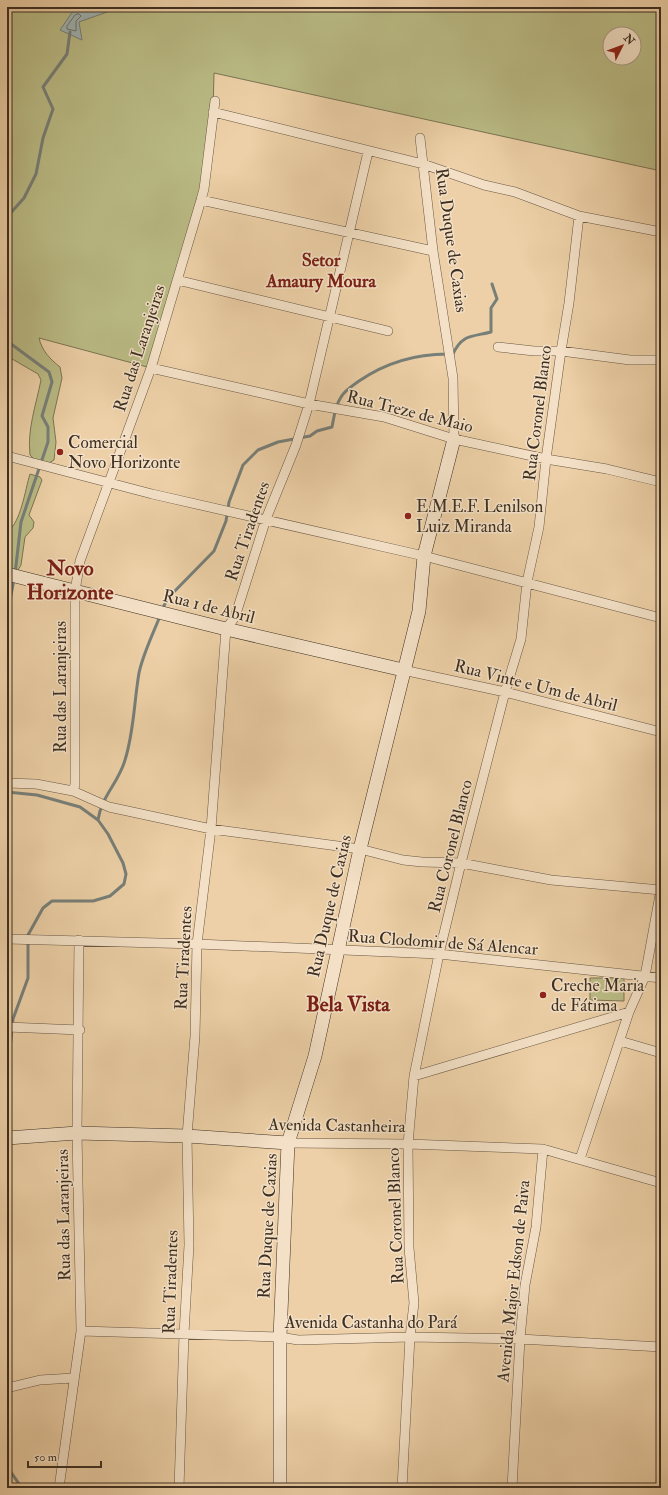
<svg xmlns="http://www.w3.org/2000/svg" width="668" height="1495" font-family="'IM FELL Double Pica',serif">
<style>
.green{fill:#babb85;stroke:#7c7554;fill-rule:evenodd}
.water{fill:#9eb4b3;stroke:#777f79}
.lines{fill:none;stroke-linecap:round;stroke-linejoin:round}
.shore{stroke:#6e726a;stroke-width:1}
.stream{stroke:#777f79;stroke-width:3}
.street-casing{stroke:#695743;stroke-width:10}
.secondary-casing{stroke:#3d2f22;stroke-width:14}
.street{stroke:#f3e0c6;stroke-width:9}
.secondary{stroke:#f3e0c6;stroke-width:13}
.poi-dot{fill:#8f2418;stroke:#f3e0c6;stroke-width:1.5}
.labels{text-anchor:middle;stroke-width:3;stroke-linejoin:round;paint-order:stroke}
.street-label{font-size:17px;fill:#3d2f22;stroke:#f3e0c6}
.poi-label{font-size:17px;fill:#3d2f22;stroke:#f3e0c6;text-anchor:start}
.neighbourhood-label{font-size:18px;font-weight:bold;fill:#7a1f14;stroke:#f3e0c6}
.district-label{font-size:21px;font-weight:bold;fill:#7a1f14;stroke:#f3e0c6}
</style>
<rect width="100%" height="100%" fill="#edd0a7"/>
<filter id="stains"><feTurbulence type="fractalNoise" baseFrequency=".005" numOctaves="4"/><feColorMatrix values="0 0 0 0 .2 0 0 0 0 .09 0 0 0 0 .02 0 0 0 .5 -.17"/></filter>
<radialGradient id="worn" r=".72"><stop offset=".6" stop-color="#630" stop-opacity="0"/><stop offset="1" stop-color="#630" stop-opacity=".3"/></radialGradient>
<!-- green -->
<path class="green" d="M 7,7 L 661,7 L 661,171 L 214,73 L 213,112 L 201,200 L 151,368 L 39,338 C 42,351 50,359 60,367 L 62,378 L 53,418 L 56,442 L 54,460 L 49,463 L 34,459 L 30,455 C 27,430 36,405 41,380 L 38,374 L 7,356 ZM 610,34 L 634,34 L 634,58 L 610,58 Z
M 30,474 L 40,477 L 42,480 L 29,515 L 34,522 L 33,528 L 25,537 L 21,565 L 17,572 L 8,567 L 11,549 L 8,531 C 21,522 25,490 30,474 Z
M 590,978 L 624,978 L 624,1001 L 590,1000 Z"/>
<!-- water -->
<path class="water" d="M 90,7 L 121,7 L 79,22 L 82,40 L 60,30 L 73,11 Z"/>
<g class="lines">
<!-- shore -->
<path class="shore" d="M 79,14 L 81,16 L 76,21 L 76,31 L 67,29 L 67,26 L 75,15 Z"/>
<!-- stream -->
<path class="stream" d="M 7,255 L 7,217 L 24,198 L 36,174 L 43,138 L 53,109 L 43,87 L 67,54 L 70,32
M 7,341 L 49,372 L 52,382 L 42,416 L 48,427 L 48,442 L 21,522 L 15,574
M 7,609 L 9,606 L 14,579
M 162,609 L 169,597 L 214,551 L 226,521 L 229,502 L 243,465 L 258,450 L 278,442 L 310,436 L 317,431 L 332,427 C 334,417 335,406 341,397 C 345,390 352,386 359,381 C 388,361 418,353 453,354 C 462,334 472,337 491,332 L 491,308 L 497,299 L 492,284
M 7,792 L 37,795 L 80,807 L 98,820 L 108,834 L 123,863 L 126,874 L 124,884 L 110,896 L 93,901 L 52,901 L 43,908 L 28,935 L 28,978 L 13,1019 L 9,1058 L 10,1071 L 7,1081
M 98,820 C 101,797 119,782 125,760 C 134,732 134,702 139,673 C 143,654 153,634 160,616
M 7,1438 C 13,1448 7,1457 9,1468 C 11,1474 18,1481 21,1488"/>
<defs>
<path id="street" d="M 213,112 L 423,164 L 484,185 L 515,192 L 579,216 L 661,232
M 420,138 L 433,251 L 453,378 L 454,439
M 201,200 L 433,251
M 177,280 L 388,331
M 498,347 L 534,351 L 561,351 L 630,360 L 661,360
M 151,368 L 309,404 L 384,417 L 454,439 L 546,459 L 607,469 L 661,482
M 7,456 L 152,494 L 424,556 L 661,618
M 403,670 L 505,692 L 661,732
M 7,783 L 36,784 L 73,791 L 109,807 L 211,829 L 360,849 L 403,860 L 422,862 L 461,863 L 551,880 L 661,890
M 73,791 L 75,785 L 75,591 L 80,561 L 151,368 L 201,200 L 204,189 L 215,101
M 7,939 L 197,944 L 439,954 L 661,978
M 7,1027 L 80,1030
M 620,1041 L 661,1053
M 414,1076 L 629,1012
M 288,1143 L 408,1144 L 543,1149 L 661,1183
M 580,1159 L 629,1012 L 645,976 L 661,889
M 81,1331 L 280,1337 L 298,1340 L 410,1337 L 520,1339 L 661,1347
M 7,1388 L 40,1380 L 73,1378
M 59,1488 L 81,1331 L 77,1133 L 79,940
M 179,1488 L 184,1334 L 189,1245 L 187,1136 L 195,1036 L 197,944 L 211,829 L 226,629 L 235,617 L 266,519 L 296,445 L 309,404 L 368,152
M 402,1488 L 410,1337 L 414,1303 L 409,1248 L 408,1144 L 414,1076 L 439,954 L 461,863 L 505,692 L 521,639 L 527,582 L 539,527 L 546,459 L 561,351 L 569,303 L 579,216
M 512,1488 L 520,1339 L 525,1285 L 536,1227 L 543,1149"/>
<path id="secondary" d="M 7,574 L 226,629 L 403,670
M 7,1138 L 77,1133 L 187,1136 L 288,1143
M 280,1488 L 280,1337 L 288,1143 L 315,1056 L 360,849 L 419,611 L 424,556 L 454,439"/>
</defs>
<!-- street casing -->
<use href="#street" class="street-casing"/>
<!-- secondary casing -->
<use href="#secondary" class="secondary-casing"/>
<!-- street -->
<use href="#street" class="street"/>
<!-- secondary -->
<use href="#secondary" class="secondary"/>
</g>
<!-- markers -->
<g class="poi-dot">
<circle cx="60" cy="452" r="4"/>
<circle cx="408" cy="516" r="4"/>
<circle cx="543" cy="995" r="4"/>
</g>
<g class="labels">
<!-- street labels -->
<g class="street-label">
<text transform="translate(452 240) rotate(82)" y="6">Rua Duque de Caxias</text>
<text transform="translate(139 348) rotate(-72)" y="6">Rua das Laranjeiras</text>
<text transform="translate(410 411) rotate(14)" y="6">Rua Treze de Maio</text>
<text transform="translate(537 413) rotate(-83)" y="6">Rua Coronel Blanco</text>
<text transform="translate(247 531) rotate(-71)" y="6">Rua Tiradentes</text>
<text transform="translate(209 606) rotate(14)" y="6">Rua 1 de Abril</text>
<text transform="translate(536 685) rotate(14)" y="6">Rua Vinte e Um de Abril</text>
<text transform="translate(60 687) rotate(-90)" y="6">Rua das Laranjeiras</text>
<text transform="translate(450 846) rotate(-76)" y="6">Rua Coronel Blanco</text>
<text transform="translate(329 906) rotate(-77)" y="6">Rua Duque de Caxias</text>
<text transform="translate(443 942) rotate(4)" y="6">Rua Clodomir de Sá Alencar</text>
<text transform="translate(183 958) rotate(-87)" y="6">Rua Tiradentes</text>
<text transform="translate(337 1125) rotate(1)" y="6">Avenida Castanheira</text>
<text transform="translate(63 1215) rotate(-91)" y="6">Rua das Laranjeiras</text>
<text transform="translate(395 1216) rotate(-92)" y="6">Rua Coronel Blanco</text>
<text transform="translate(267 1226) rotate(-87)" y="6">Rua Duque de Caxias</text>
<text transform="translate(513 1281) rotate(-84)" y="6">Avenida Major Edson de Paiva</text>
<text transform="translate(170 1282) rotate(-88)" y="6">Rua Tiradentes</text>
<text x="371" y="1328">Avenida Castanha do Pará</text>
</g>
<!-- poi labels -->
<g class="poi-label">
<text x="68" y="448">Comercial<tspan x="68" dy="20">Novo Horizonte</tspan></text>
<text x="416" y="512">E.M.E.F. Lenilson<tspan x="416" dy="20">Luiz Miranda</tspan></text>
<text x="551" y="991">Creche Maria<tspan x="551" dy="20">de Fátima</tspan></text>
</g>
<!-- neighbourhood labels -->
<g class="neighbourhood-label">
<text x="321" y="266">Setor<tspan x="321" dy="21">Amaury Moura</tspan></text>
</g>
<!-- district labels -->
<g class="district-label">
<text x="70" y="575">Novo<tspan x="70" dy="24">Horizonte</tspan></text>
<text x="348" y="1011">Bela Vista</text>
</g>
</g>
<!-- margin -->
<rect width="668" height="1495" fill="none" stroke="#edd0a7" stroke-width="24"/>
<rect x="8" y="8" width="652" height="1479" fill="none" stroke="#3d2f22" stroke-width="2"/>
<rect x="12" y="12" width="644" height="1471" fill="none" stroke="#3d2f22"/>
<!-- north arrow -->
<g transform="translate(622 46) rotate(48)"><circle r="19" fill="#f3e0c6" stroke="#aa9984"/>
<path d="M0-3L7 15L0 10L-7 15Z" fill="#8f2418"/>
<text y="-6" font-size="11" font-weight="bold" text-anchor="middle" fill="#3d2f22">N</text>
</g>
<!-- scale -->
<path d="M28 1461v6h73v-6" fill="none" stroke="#3d2f22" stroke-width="2"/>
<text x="34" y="1461" font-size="12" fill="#3d2f22" stroke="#f3e0c6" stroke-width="3" paint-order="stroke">50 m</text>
<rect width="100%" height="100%" filter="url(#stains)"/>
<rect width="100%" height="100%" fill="url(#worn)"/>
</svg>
